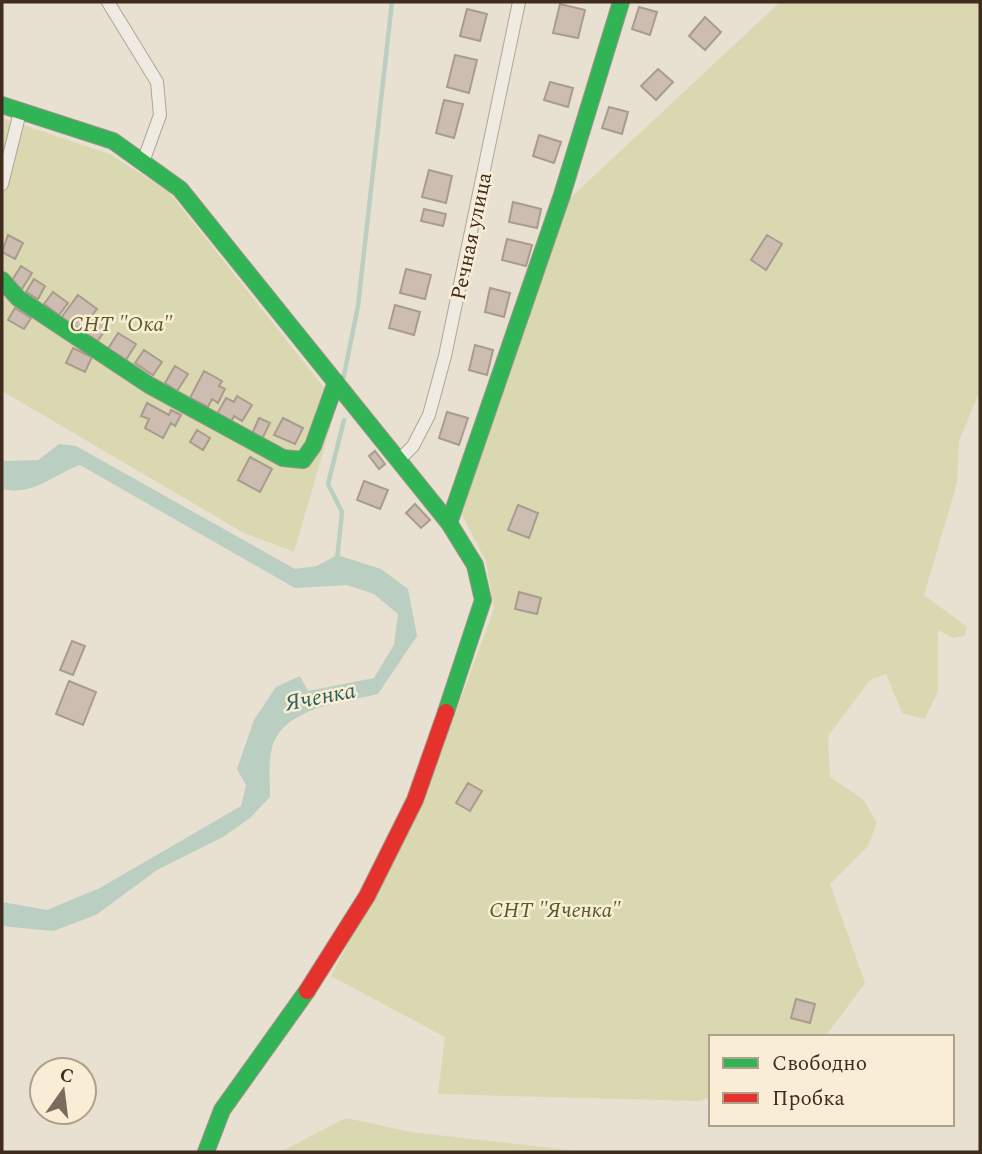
<svg xmlns="http://www.w3.org/2000/svg" width="982" height="1154" font-family="Spectral,serif">
<style>
.green{fill:#dad8b1}
.water{fill:#bacec1}
.lines{fill:none;stroke-linecap:round;stroke-linejoin:round}
.stream{stroke:#bacec1;stroke-width:4.5}
.building{fill:#ccbdb0;stroke:#a99b8e;stroke-width:2}
.street-casing{stroke:#aea598;stroke-width:14}
.fast-casing{stroke:#9d9488;stroke-width:18}
.jam-casing{stroke:#9d9488;stroke-width:18}
.street{stroke:#f0ebe2;stroke-width:12}
.fast{stroke:#30b455;stroke-width:16}
.jam{stroke:#e5322d;stroke-width:16}
.labels{text-anchor:middle;stroke-width:5;stroke-linejoin:round;paint-order:stroke}
.street-label{font-size:21px;fill:#3f2c1e;stroke:#f9edd6}
.park-label{font-size:21px;font-style:italic;fill:#525d23;stroke:#f9edd6}
.water-label{font-size:23px;font-style:italic;fill:#2c605a;stroke:#f9edd6}
</style>
<rect width="100%" height="100%" fill="#e8e0d0"/>
<!-- green -->
<path class="green" d="M 780,2 L 980,2 L 980,390 L 959,441 L 957,483 L 924,595 L 967,627 L 964,636 L 953,638 L 938,630 L 938,691 L 925,719 L 902,713 L 886,674 L 870,680 L 828,736 L 830,777 L 864,800 L 877,823 L 868,846 L 830,884 L 865,983 L 825,1037 L 711,1037 L 711,1098 L 697,1101 L 438,1094 L 445,1037 L 331,976 L 423,801 L 494,609 L 486,561 L 461,513 L 566,202 Z
M 2,118 L 110,154 L 169,192 L 337,404 L 294,552 L 244,533 L 2,391 Z
M 346,1118 L 411,1132 L 586,1152 L 280,1152 Z"/>
<!-- water -->
<path class="water" d="M 59,444 L 76,446 L 295,569 L 317,566 L 337,555 L 381,569 L 408,589 L 417,636 L 378,694 C 344,702 283,707 272,748 C 268,762 270,782 270,797 L 250,818 L 223,837 L 157,870 L 96,915 L 53,931 L 2,926 L 2,902 L 47,910 L 100,888 L 241,806 L 246,785 L 237,769 L 254,720 L 276,687 L 300,676 L 308,691 L 374,678 L 394,645 L 398,614 L 374,594 L 347,585 L 295,588 L 80,465 C 52,475 34,496 2,489 L 2,458 L 5,461 L 38,460 Z"/>
<g class="lines">
<!-- stream -->
<path class="stream" d="M 343,380 L 358,306 L 392,2
M 337,560 L 342,512 L 328,484 L 344,420"/>
</g>
<!-- building -->
<path class="building" d="M 560,4 L 585,10 L 578,38 L 553,33 Z
M 639,7 L 657,12 L 650,35 L 632,29 Z
M 467,9 L 487,14 L 480,41 L 460,36 Z
M 705,17 L 721,32 L 705,50 L 689,36 Z
M 455,55 L 477,60 L 469,93 L 447,87 Z
M 658,69 L 673,82 L 656,100 L 641,86 Z
M 550,82 L 573,88 L 568,107 L 544,100 Z
M 444,100 L 463,104 L 454,138 L 436,133 Z
M 609,107 L 628,112 L 622,134 L 602,128 Z
M 539,135 L 561,142 L 554,163 L 533,156 Z
M 429,170 L 452,176 L 446,203 L 422,197 Z
M 513,202 L 541,209 L 537,228 L 509,222 Z
M 424,209 L 446,214 L 443,226 L 421,221 Z
M 8,235 L 23,243 L 15,259 L 2,252 Z
M 767,235 L 782,244 L 766,270 L 751,260 Z
M 507,239 L 532,245 L 526,266 L 502,260 Z
M 21,266 L 32,273 L 22,289 L 11,282 Z
M 406,269 L 431,275 L 425,299 L 400,293 Z
M 34,279 L 45,286 L 38,299 L 26,292 Z
M 490,288 L 510,293 L 504,317 L 485,312 Z
M 53,292 L 68,303 L 59,315 L 44,304 Z
M 78,295 L 97,309 L 79,332 L 61,318 Z
M 395,305 L 420,312 L 414,335 L 389,328 Z
M 15,308 L 31,318 L 24,329 L 8,320 Z
M 95,317 L 108,326 L 97,342 L 84,334 Z
M 118,333 L 136,344 L 126,360 L 108,349 Z
M 475,345 L 493,350 L 487,375 L 469,370 Z
M 73,348 L 92,357 L 85,372 L 66,363 Z
M 144,350 L 162,362 L 153,375 L 135,363 Z
M 175,366 L 188,374 L 177,391 L 165,383 Z
M 204,371 L 222,381 L 219,386 L 225,389 L 218,403 L 212,399 L 208,407 L 190,398 Z
M 237,396 L 252,405 L 242,421 L 234,416 L 231,422 L 217,414 L 226,398 L 234,402 Z
M 147,403 L 169,415 L 171,410 L 181,415 L 175,426 L 171,423 L 163,438 L 145,428 L 149,419 L 141,416 Z
M 447,412 L 468,418 L 459,445 L 439,438 Z
M 259,418 L 270,423 L 261,441 L 251,436 Z
M 283,418 L 303,428 L 295,444 L 274,435 Z
M 197,430 L 210,438 L 203,450 L 190,442 Z
M 375,451 L 385,464 L 379,469 L 369,456 Z
M 250,457 L 272,469 L 260,492 L 238,480 Z
M 364,481 L 388,490 L 380,509 L 357,500 Z
M 415,504 L 430,520 L 421,528 L 406,513 Z
M 518,505 L 538,513 L 529,538 L 508,530 Z
M 519,592 L 541,598 L 537,614 L 515,609 Z
M 72,641 L 85,646 L 73,675 L 60,670 Z
M 69,681 L 96,692 L 83,725 L 56,714 Z
M 468,783 L 482,791 L 470,811 L 456,803 Z
M 796,999 L 815,1004 L 810,1023 L 791,1018 Z"/>
<g class="lines">
<defs>
<path id="street" d="M 108,2 L 157,82 L 160,115 L 143,162
M 2,184 L 20,112
M 399,460 L 413,446 L 429,415 L 445,356 L 519,2"/>
<path id="fast" d="M 2,105 L 113,141 L 180,189 L 449,523 L 475,565 L 483,600 L 446,712
M 2,280 L 18,298 L 149,385 L 283,458 L 303,460 L 313,446 L 336,382
M 449,523 L 562,195 L 621,2
M 206,1152 L 222,1110 L 307,991"/>
<path id="jam" d="M 307,991 L 367,896 L 415,800 L 446,712"/>
</defs>
<!-- street casing -->
<use href="#street" class="street-casing"/>
<!-- fast casing -->
<use href="#fast" class="fast-casing"/>
<!-- jam casing -->
<use href="#jam" class="jam-casing"/>
<!-- street -->
<use href="#street" class="street"/>
<!-- fast -->
<use href="#fast" class="fast"/>
<!-- jam -->
<use href="#jam" class="jam"/>
</g>
<g class="labels">
<!-- street labels -->
<g class="street-label">
<text transform="translate(471 236) rotate(-78)" y="7">Речная улица</text>
</g>
<!-- park labels -->
<g class="park-label">
<text x="121" y="331">СНТ "Ока"</text>
<text x="555" y="917">СНТ "Яченка"</text>
</g>
<!-- water labels -->
<g class="water-label">
<text transform="translate(320 696) rotate(-11)" y="8">Яченка</text>
</g>
</g>
<!-- border -->
<rect width="982" height="1154" fill="none" stroke="#3f2c1e" stroke-width="7"/>
<!-- legend -->
<rect x="709" y="1035" width="245" height="91" fill="#f9edd6" stroke="#afa08c" stroke-width="2"/>
<rect x="723" y="1058" width="35" height="10" fill="#30b455" stroke="#afa08c" stroke-width="2"/>
<text x="772" y="1070" font-size="21" fill="#3f2c1e">Свободно</text>
<rect x="723" y="1093" width="35" height="10" fill="#e5322d" stroke="#afa08c" stroke-width="2"/>
<text x="772" y="1105" font-size="21" fill="#3f2c1e">Пробка</text>
<!-- north arrow -->
<g transform="translate(63 1091) rotate(14)"><circle r="33" fill="#f9edd6" stroke="#afa08c" stroke-width="2"/>
<path d="M0-5L12 26L0 18L-12 26Z" fill="#7a6b5c"/>
<text y="-10" font-size="19" font-weight="bold" text-anchor="middle" fill="#3f2c1e">С</text>
</g>
</svg>
